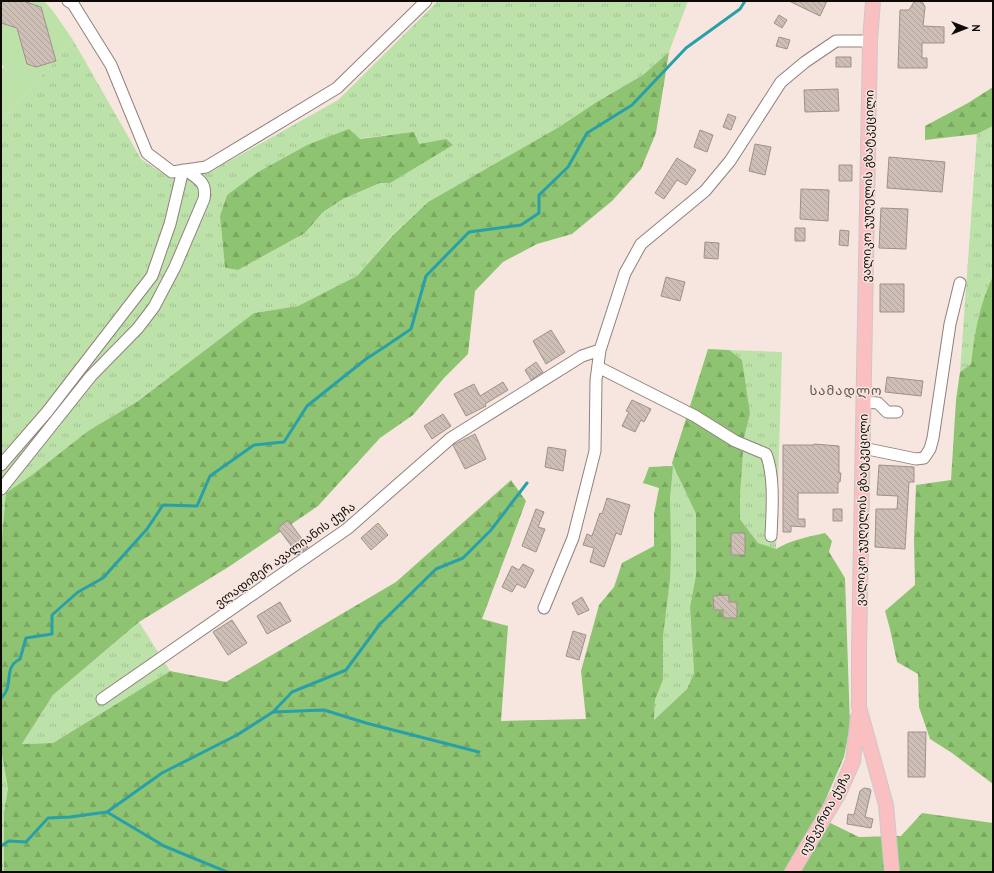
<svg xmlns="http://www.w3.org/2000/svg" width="994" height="873" font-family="'PT Sans','Noto Sans Georgian',sans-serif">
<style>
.grass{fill:url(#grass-tufts);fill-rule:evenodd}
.forest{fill:url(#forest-firs)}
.park{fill:#bce2aa}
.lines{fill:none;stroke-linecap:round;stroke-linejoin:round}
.stream{stroke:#29a0a8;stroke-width:3}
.building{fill:url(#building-back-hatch);stroke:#9e9188}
.minor-casing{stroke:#91817c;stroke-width:13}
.major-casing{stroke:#cac9c9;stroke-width:16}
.minor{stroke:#fff;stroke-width:11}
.major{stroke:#fabfc1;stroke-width:14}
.labels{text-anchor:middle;stroke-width:3;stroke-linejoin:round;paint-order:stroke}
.street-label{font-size:12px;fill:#0f0a08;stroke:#f6e6df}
.neighbourhood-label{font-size:13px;letter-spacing:1px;fill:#62544f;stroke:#f6e6df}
</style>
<defs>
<pattern id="grass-tufts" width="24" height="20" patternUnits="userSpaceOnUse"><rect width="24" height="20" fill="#bce2aa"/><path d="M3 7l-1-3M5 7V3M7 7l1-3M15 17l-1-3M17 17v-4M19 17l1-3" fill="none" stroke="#a0c191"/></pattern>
<pattern id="forest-firs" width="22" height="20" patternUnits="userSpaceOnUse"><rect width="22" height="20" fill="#8ec471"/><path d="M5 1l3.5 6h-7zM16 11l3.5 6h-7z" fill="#79a760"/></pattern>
<pattern id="building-back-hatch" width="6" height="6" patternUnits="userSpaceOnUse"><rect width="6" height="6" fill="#cdbfb6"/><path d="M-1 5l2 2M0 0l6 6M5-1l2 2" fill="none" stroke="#afa39b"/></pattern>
</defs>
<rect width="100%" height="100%" fill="#f6e6df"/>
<!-- grass -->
<path class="grass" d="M 438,1 L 688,1 L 669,52 L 643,75 L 595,103 L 559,127 L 428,202 L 392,235 L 357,276 L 298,306 L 254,313 L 138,401 L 88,431 L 32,475 L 7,493 L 1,549 L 1,122 L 73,40 L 141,159 L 171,179 L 208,173 L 338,100 ZM 388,135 L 418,145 L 446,139 L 390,183 L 380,183 L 343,199 L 323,212 L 305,233 L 238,270 L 225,268 L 220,216 L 227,195 L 258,172 L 307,145 Z
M 993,126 L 993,276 C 979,306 975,332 971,364 L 960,372 L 977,134 Z
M 729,350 L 782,352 L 776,550 L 758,543 L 740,519 L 740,496 L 744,438 L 750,414 Z
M 672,463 L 696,514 L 696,575 L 690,607 L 694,673 L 687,689 L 654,720 L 655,700 L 663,680 L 663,636 Z
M 139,622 L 170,671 L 53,743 L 22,744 L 53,695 Z
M 1,749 L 2,750 L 8,788 L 4,812 L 4,872 L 1,872 Z"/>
<!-- forest -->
<path class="forest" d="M 669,52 L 656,133 L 641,169 L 612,201 L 572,234 L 537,244 L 503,262 L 475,291 L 468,354 L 444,378 L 413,415 L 380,438 L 318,506 L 230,566 L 139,622 L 53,695 L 22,744 L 53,743 L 170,671 L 226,682 L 396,582 L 511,480 L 526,501 L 482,619 L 508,626 L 501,721 L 586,719 L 581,671 L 599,605 L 614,587 L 622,563 L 654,546 L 654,514 L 659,488 L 643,483 L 649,467 L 673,466 L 670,499 L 671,551 L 670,579 L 663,636 L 663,680 L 655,700 L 654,720 L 687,689 L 694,673 L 690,607 L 696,575 L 696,514 L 672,463 L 708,349 L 729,350 L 742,360 L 750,414 L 744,438 L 740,496 L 740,519 L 758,543 L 776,549 C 791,540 807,537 825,533 L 832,541 L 829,552 L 845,578 L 850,726 L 844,757 L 818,817 L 859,837 L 901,836 L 922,813 L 993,823 L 993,872 L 4,872 L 4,812 L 8,788 L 1,749 L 1,549 L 6,493 L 32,475 L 88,431 L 138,401 L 254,313 L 298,306 L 357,276 L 393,235 L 428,202 L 559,127 L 595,103 L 643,75 Z
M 993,87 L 993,126 L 977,134 L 925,140 L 925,126 L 968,103 Z
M 349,129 L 360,139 L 414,132 L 419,144 L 446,139 L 453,145 L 390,183 L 380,183 L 343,199 L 323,212 L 305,233 L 238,270 L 225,268 L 220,216 L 227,195 L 258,172 L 307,145 Z
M 993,276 L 993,784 L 952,753 L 930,739 L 919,707 L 918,674 L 897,662 L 890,629 L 885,611 L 915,585 L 914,540 L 916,485 L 951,480 L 956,400 L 960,372 L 971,364 C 975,331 979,306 993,276 Z"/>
<!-- park -->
<path class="park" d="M 1,1 L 44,1 L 53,11 L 73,40 L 1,122 L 1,70 L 4,67 L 1,64 Z"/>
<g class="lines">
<!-- stream -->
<path class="stream" d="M 1,698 C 15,686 2,668 20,659 L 26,638 L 52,634 L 52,615 L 78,592 L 103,578 L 147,529 L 163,505 L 197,506 L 210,476 L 254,445 L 284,442 L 307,406 L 366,359 L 386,346 L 411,329 L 426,276 L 469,232 L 521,225 L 539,213 L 539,195 L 568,167 L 587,133 L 632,105 L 686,48 L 740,9 L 745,1
M 273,712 L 292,692 L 346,670 L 380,624 L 436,569 L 463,558 L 491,530 L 527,483
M 107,812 L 162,773 L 237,735 L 273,712 L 324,710 L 366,723 L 479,752
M 1,846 L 9,841 L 26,842 L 48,818 L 70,817 L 107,812 L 164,846 L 227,872"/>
</g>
<!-- building -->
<path class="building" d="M 1,1 L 23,1 L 41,7 L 56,61 L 36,67 L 27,64 L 17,28 L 1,23 Z
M 789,1 L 827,1 L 820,16 Z
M 919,1 L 923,3 L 925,7 L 923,26 L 944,27 L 944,43 L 922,43 L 922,58 L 927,58 L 927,68 L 898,68 L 900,10 L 909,10 L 914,2 Z
M 779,15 L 787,20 L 782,28 L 774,23 Z
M 779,37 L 790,40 L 787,49 L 776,46 Z
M 836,57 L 851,57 L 851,67 L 836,67 Z
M 838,89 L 839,111 L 805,112 L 804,90 Z
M 728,114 L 736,117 L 731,130 L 723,127 Z
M 700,130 L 713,135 L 707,152 L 694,147 Z
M 755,144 L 771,147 L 765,175 L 749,171 Z
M 889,157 L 945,162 L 942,192 L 887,188 Z
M 677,158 L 696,170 L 686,185 L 677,180 L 664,199 L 655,193 Z
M 839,165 L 852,165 L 852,181 L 839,181 Z
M 801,189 L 829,190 L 828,221 L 800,219 Z
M 881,208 L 908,209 L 906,249 L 879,248 Z
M 795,228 L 805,228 L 805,241 L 795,241 Z
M 840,230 L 849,231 L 848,246 L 839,245 Z
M 705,242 L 719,243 L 718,259 L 704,258 Z
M 666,277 L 685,282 L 680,301 L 661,296 Z
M 880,284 L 904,284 L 904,312 L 880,312 Z
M 551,330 L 565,352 L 546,364 L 533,341 Z
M 536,362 L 543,372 L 531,380 L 525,370 Z
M 887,377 L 923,381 L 921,396 L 885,392 Z
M 503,382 L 508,390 L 485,404 L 486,406 L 466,416 L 454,394 L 474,384 L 480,396 Z
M 632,400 L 651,409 L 644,422 L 641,420 L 635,432 L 622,426 L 629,412 L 626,411 Z
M 443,414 L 451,426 L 432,439 L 424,426 Z
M 475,434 L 486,459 L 465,469 L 453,445 Z
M 814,444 L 839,446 L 839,473 L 841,473 L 840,482 L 838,482 L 838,493 L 798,493 L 798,519 L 805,519 L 805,527 L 791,526 L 791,532 L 783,532 L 783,445 L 814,445 Z
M 548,447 L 566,450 L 563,471 L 545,467 Z
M 879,465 L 914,467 L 914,482 L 909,482 L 905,549 L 875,547 L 876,509 L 897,509 L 898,496 L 877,495 Z
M 607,498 L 630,505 L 621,535 L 616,533 L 604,567 L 590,562 L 594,548 L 583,545 L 587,534 L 592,536 L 600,513 L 602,514 Z
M 536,509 L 544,512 L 538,527 L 545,529 L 536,552 L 522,546 Z
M 833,509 L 842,509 L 842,521 L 833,521 Z
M 288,520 L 308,547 L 298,555 L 278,528 Z
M 378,523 L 388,535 L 371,550 L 361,538 Z
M 731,533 L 745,533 L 745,555 L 731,555 Z
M 523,564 L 534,570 L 525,588 L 517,584 L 512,592 L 502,587 L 512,566 L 519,570 Z
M 729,595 L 729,602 L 737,602 L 737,618 L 723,618 L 723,610 L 714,610 L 713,596 Z
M 582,597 L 589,610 L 578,615 L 572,603 Z
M 280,602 L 291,621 L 267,634 L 257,616 Z
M 232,620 L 247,643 L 228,655 L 213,632 Z
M 573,631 L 586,635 L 579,660 L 566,656 Z
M 908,732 L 926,732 L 925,777 L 908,777 Z
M 864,788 L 870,789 L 871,791 L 865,817 L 873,819 L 871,828 L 847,824 L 848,814 L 854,815 L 860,791 Z"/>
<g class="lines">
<defs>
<path id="minor" d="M 68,1 L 73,4 L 111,65 L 147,153 L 172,172 L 206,167 L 337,88 L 426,1
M 598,367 L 695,416 L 735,441 L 766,454 C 775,476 772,512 771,536
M 864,402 L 878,403 L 887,412 L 897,412
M 863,448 L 916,459 L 924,458 L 930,449 L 933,438 L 950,324 L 960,283
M 1,465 L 47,412 L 152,276 L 170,224 L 183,170
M 1,489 L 91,376 L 138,328 L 154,307 L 175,267 L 204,199 C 207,182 199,180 186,170
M 544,608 L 573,538 L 595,451 L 596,380 L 600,350 L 625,273 L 641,244 L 705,191 L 730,161 L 781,82 L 805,62 L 836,41 L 870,41
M 102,699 L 347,529 L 451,438 L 582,356 L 600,350"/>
<path id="major" d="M 873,1 L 870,41 L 859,651 L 859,707 L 886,805 L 892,872
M 792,872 L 839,793 L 853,761 L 858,717"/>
</defs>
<!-- minor casing -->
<use href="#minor" class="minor-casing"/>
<!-- major casing -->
<use href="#major" class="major-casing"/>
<!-- minor -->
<use href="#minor" class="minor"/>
<!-- major -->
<use href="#major" class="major"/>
</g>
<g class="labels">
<!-- street labels -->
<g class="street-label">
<text transform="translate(868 186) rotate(-89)" y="4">ვალიკო ჯუღელის გზატკეცილი</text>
<text transform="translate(862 510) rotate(-89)" y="4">ვალიკო ჯუღელის გზატკეცილი</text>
<text transform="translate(285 555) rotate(-36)" y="4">ვლადიმერ ავალიანის ქუჩა</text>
<text transform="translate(825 814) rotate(-61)" y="4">იუნკერთა ქუჩა</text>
</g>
<!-- neighbourhood labels -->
<g class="neighbourhood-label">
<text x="846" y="395">სამადლო</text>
</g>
</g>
<!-- border -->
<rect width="994" height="873" fill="none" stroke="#0f0a08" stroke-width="4"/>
<!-- north arrow -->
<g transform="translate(966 28) rotate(90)" stroke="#f6e6df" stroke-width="3" paint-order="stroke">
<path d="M0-3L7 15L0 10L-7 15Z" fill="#0f0a08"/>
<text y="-6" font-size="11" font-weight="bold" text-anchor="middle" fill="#0f0a08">N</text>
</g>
</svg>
